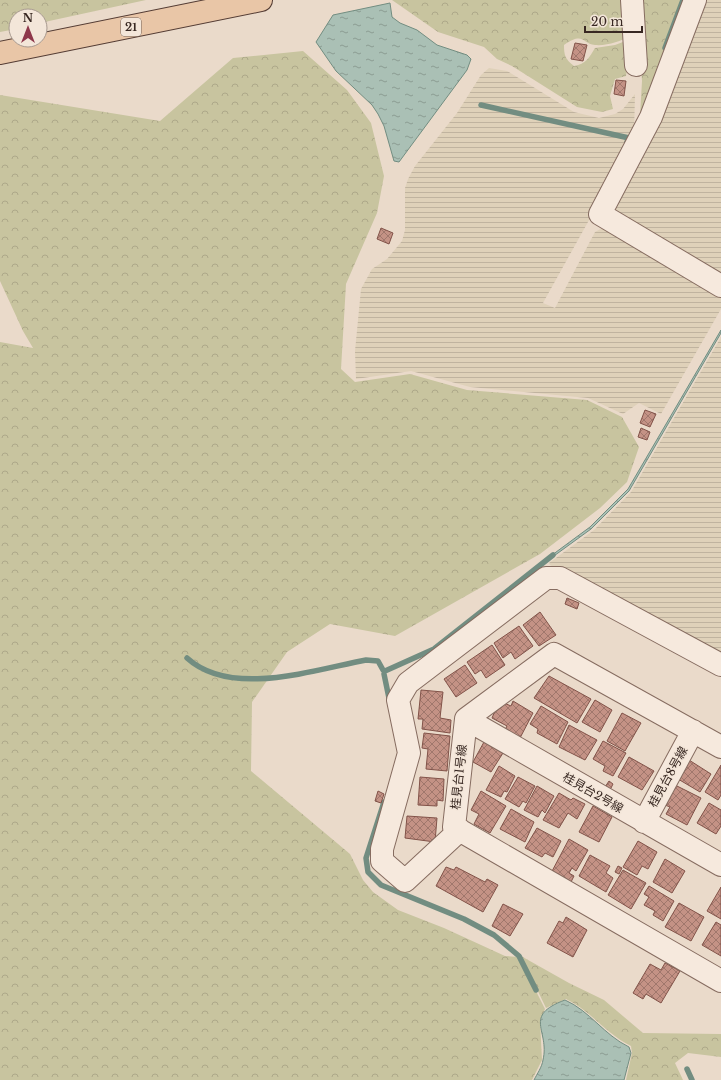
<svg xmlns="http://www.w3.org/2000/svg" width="721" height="1080" font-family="'Libre Baskerville','Noto Sans JP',serif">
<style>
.farmland{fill:url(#farmland-rules)}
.forest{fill:url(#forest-crowns)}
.water{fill:url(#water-ripples);stroke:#728d81}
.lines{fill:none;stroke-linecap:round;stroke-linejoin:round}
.stream{stroke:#728d81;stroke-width:5.5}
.building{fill:url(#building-cross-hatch);stroke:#825349}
.minor-casing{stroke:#866c60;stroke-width:24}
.primary-casing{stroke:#543c34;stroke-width:24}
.minor{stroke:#f6e9dd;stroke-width:22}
.primary{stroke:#e9c6a7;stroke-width:22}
.labels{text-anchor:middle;stroke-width:3;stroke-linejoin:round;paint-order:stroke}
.shield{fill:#f3e6d9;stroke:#706159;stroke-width:1}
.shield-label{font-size:11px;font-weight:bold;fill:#382822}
.street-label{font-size:12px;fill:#382822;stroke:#f3e6d9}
</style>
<defs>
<pattern id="farmland-rules" width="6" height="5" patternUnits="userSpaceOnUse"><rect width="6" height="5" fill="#dfd1b9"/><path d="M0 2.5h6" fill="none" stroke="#c0b39f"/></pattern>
<pattern id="forest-crowns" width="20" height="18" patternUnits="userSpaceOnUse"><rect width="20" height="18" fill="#c8c49f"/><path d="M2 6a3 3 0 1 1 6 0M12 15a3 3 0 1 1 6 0" fill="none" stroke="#ada889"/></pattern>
<pattern id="water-ripples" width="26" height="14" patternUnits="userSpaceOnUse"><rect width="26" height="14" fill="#aac0b5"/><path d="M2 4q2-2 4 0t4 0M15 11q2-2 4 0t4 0" fill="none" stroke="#8b9c93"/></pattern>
<pattern id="building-cross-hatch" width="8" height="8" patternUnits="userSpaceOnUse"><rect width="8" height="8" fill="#c49285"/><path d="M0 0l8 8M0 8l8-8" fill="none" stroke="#a0776c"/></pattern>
</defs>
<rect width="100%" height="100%" fill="#eadaca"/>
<!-- farmland -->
<path class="farmland" d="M 702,0 L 721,0 L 721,279 L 610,207 Z
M 489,68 L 507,71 L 574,112 L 599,118 L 615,114 L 623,109 L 635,94 L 634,135 L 593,213 L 543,303 L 555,308 L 595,232 L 604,227 L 721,292 L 721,309 L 661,414 L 639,403 L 623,414 L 588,398 L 470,387 L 411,371 L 356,379 L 355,351 L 361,289 L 372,269 L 387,259 L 402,241 L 405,230 L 405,188 L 408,179 L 415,166 L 457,113 L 481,75 Z
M 721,337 L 721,659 L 550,565 L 549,563 L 594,530 L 631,492 Z"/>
<!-- forest -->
<path class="forest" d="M 0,0 L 146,0 L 40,23 L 40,16 L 16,16 L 16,29 L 0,32 Z
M 392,0 L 627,0 L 631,36 C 620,41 608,46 595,45 C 582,44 584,31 564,45 C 564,55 565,59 574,66 C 586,64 589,58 595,48 L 615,45 L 631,39 L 626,76 L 615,79 L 610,96 L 613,109 L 602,112 L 577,107 L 512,66 L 497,59 L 484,47 L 438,32 Z
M 636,0 L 688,0 L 640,116 L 642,81 Z
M 303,51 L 347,90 L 371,123 L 384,176 L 377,213 L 346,284 L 341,369 L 355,382 L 410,374 L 467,390 L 587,400 L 622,417 L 639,447 L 627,482 L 600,508 L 540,554 L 395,636 L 330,624 L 287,652 L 252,702 L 251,771 L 350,854 L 363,880 L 373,892 L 398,910 L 444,928 L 505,956 L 519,957 L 545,1009 L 540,1021 L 542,1060 L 532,1080 L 0,1080 L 0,342 L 33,348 L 23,331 L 0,281 L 0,95 L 160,121 L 233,58 Z
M 521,956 L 569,983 L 604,1000 L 643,1033 L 721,1034 L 721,1057 L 688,1053 L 675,1063 L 683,1080 L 626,1080 L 632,1053 L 631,1046 C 606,1034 590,1010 566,999 L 546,1008 Z"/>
<!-- water -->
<path class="water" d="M 390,3 L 392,17 L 400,23 L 417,30 L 437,45 L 467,55 L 471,59 L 467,70 L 399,162 L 394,161 L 384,126 L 378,114 L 372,105 L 336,71 L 316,42 L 333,15 Z
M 721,330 L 721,333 L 629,491 L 591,529 L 547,561 L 548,558 L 590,527 L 628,489 Z
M 565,1000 C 590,1011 604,1035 629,1047 L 631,1053 L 624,1080 L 534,1080 C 537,1074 542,1067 543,1060 C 550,1030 522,1016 565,1000 Z"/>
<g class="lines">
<!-- stream -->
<path class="stream" d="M 665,48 L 683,0
M 481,105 L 629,138 L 627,142
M 187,658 C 231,698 313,670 366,660 L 378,661 L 383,670
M 385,671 L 434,649 L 553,555
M 384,674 L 390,703
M 384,802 L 366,858 L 368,872 L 381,885 L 464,919 L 494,935 L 519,956 L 536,990
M 687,1069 L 692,1080"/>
</g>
<!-- building -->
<path class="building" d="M 575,43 L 587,45 L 583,61 L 571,59 Z
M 616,80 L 626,81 L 624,96 L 614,94 Z
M 381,228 L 393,233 L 389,244 L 377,239 Z
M 645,410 L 656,414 L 650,427 L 640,423 Z
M 641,428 L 650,432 L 647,440 L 638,437 Z
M 567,598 L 579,603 L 577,609 L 565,604 Z
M 540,612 L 556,635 L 539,646 L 523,625 Z
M 519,626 L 533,646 L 515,659 L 511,652 L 503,658 L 494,643 Z
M 492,645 L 505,665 L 486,678 L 481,670 L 475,674 L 467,662 Z
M 465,665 L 477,683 L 456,697 L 444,679 Z
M 549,676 L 591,699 L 577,723 L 534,698 Z
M 421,690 L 443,692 L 440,718 L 451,720 L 450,733 L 422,729 L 423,719 L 418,719 Z
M 595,700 L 612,710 L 600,732 L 582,722 Z
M 513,701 L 533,713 L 520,738 L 505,730 L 507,726 L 492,718 L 497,706 L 501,708 L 504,703 L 511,706 Z
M 541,706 L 568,722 L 557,744 L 537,733 L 538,729 L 530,724 Z
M 622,713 L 641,723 L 625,751 L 607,741 Z
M 569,725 L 597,740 L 585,760 L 559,747 Z
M 424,733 L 450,736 L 447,771 L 426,769 L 428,749 L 422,748 Z
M 603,741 L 626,753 L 613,776 L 603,771 L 605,766 L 593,759 Z
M 484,742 L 503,753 L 491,772 L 473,762 Z
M 629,757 L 654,771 L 642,790 L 618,777 Z
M 689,760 L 711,774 L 700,792 L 678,779 Z
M 721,765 L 721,795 L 718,800 L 705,792 Z
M 499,766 L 515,776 L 507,792 L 504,791 L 501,797 L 486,790 Z
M 420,777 L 444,779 L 443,801 L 437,800 L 437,806 L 418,805 Z
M 518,777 L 535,786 L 526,803 L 523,801 L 519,807 L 505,799 Z
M 609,781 L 613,784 L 610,790 L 605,787 Z
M 675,785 L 701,798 L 687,825 L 666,814 L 670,807 L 665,805 Z
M 537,786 L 554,796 L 545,813 L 542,810 L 538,817 L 524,810 Z
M 378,791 L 384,794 L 381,803 L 375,801 Z
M 481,791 L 506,806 L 490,833 L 474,824 L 479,814 L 471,810 Z
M 559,793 L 571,800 L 573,798 L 585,804 L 577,819 L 568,813 L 559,828 L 543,820 Z
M 709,803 L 721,810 L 721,826 L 716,834 L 697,823 Z
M 593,806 L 612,817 L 599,842 L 579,832 Z
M 511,809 L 534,822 L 525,842 L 500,829 Z
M 407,816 L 437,818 L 435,842 L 405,838 Z
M 537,828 L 561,841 L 553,857 L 545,853 L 542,857 L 525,848 Z
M 569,839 L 588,850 L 576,871 L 572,868 L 569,873 L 574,876 L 569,886 L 550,875 Z
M 638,841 L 657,852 L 648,869 L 642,866 L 637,875 L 623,867 Z
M 590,855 L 610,866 L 606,873 L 613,878 L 606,892 L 579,876 Z
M 665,859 L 685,871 L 672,893 L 653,882 Z
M 618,866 L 622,868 L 619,874 L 615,872 Z
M 446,867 L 454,870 L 456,867 L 485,882 L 487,879 L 498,885 L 483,912 L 436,886 Z
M 623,870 L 646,883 L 631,909 L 608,895 Z
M 649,886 L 674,901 L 663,921 L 653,915 L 655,911 L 644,905 L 649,897 L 644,894 Z
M 721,887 L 721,919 L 707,911 Z
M 679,903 L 704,917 L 691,941 L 665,927 Z
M 503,904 L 523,914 L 510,936 L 492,926 Z
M 566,917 L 587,930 L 573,957 L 547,943 L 559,921 L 563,923 Z
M 716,922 L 721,925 L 721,956 L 702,945 Z
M 665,963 L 680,971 L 661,1003 L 646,994 L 643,999 L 633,993 L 650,964 L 661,970 Z"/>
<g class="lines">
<defs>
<path id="minor" d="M 632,0 L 636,65
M 695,0 L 651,117 L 600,214 L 721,286
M 466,719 L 721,865
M 721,747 L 554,654 L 466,719 L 454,827 L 721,981
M 644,822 L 693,731
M 460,830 L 405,881 L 382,861 L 382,849 L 409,753 L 398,700 L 408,683 L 546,578 L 560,578 L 721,665"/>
<path id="primary" d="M 0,53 L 261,0"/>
</defs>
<!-- minor casing -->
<use href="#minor" class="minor-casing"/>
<!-- primary casing -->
<use href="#primary" class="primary-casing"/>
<!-- minor -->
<use href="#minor" class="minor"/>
<!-- primary -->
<use href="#primary" class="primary"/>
</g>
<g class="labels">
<!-- shield labels -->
<rect class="shield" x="121" y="18" width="20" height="18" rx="3"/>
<g class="shield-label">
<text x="131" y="31">21</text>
</g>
<!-- street labels -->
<g class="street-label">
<text transform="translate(459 777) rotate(-84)" y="4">桂見台1号線</text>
<text transform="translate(668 777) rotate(-61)" y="4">桂見台8号線</text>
<text transform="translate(593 793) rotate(30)" y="4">桂見台2号線</text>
</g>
</g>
<!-- north arrow -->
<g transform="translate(28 28)"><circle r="19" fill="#f3e6d9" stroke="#a89a90"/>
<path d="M0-3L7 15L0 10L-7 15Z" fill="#8e374a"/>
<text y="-6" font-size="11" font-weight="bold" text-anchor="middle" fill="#382822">N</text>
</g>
<!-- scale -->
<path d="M585 26v6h57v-6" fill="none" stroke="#382822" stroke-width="2"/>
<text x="591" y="26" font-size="12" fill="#382822" stroke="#f3e6d9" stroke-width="3" paint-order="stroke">20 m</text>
</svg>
